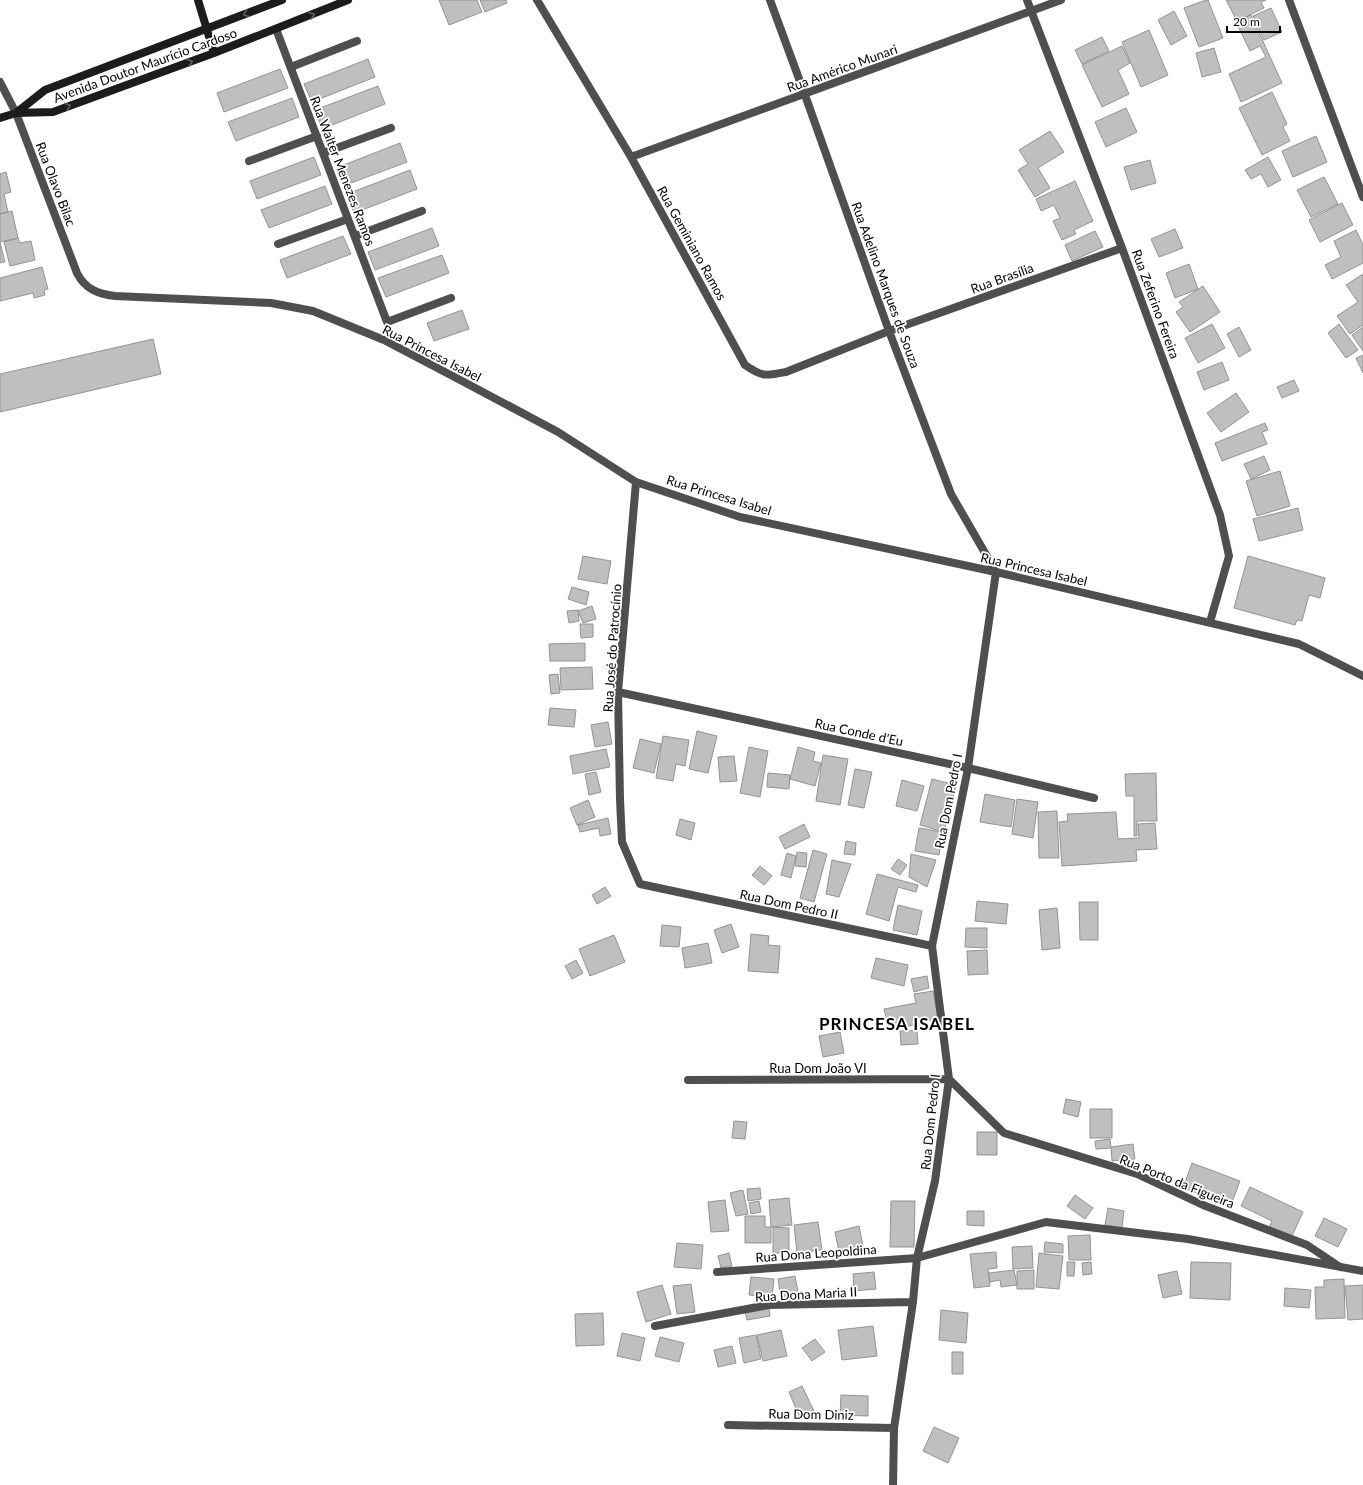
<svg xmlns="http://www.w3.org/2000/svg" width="1363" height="1485" font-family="Lato,sans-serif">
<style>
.building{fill:#bfbfbf;stroke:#939393}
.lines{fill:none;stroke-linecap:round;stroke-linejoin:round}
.street{stroke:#4f4f4f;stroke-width:8}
.secondary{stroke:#1c1c1c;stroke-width:8}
.oneway{stroke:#606060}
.labels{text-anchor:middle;stroke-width:3.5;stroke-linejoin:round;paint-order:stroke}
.street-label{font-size:13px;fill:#000;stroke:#fff}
.district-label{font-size:17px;font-weight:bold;letter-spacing:1px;fill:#000;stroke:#fff}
</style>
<rect width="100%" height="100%" fill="#fff"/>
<!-- building -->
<path class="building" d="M 439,0 L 477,0 L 482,12 L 449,25 Z
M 480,0 L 506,0 L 507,3 L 485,12 Z
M 1206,0 L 1208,0 L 1223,38 L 1199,47 L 1184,8 Z
M 1226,0 L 1266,0 L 1261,2 L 1264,8 L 1237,21 Z
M 1271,8 L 1282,32 L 1264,40 L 1253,16 Z
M 1174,11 L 1187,36 L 1171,45 L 1158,20 Z
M 1251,15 L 1282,83 L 1241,102 L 1229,74 L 1266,57 L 1260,46 L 1250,51 L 1236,22 Z
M 1149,30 L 1168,75 L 1141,87 L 1122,42 Z
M 1102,37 L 1109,51 L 1082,64 L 1075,50 Z
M 1122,46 L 1130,63 L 1118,70 L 1129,94 L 1102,107 L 1082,65 Z
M 1214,48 L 1221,72 L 1202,77 L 1196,53 Z
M 368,59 L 375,77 L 312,102 L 304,84 Z
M 280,69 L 288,88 L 224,112 L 217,93 Z
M 378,86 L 385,104 L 322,129 L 315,110 Z
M 1272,92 L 1287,124 L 1283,127 L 1290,141 L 1262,155 L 1239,108 Z
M 292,98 L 299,117 L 236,141 L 228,122 Z
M 1126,108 L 1137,132 L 1106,147 L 1095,122 Z
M 1050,131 L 1064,152 L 1038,168 L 1050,188 L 1035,197 L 1018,170 L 1028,164 L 1019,150 Z
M 1316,136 L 1327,162 L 1293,177 L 1282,151 Z
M 400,143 L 407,162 L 343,186 L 336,168 Z
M 314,157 L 321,175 L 257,199 L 250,181 Z
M 1268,157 L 1281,180 L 1268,187 L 1261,174 L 1251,179 L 1245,170 Z
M 1150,160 L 1156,183 L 1131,190 L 1124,167 Z
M 410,170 L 417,189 L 354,213 L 347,194 Z
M 6,172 L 11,192 L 4,194 L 8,212 L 0,214 L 0,174 Z
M 1324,177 L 1338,204 L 1311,217 L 1297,190 Z
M 1075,181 L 1093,221 L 1074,230 L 1076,234 L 1062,240 L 1053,221 L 1060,218 L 1054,205 L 1041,211 L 1036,199 Z
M 325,186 L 332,204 L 269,228 L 261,210 Z
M 1342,203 L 1353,225 L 1320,242 L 1309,220 Z
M 12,211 L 18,238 L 0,242 L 0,214 Z
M 432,228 L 439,246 L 375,270 L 368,252 Z
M 1175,229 L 1183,248 L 1159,257 L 1151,239 Z
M 1356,230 L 1363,245 L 1363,263 L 1332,279 L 1325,265 L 1341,257 L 1334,241 Z
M 1095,231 L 1103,247 L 1072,261 L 1065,245 Z
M 343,236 L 351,254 L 287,278 L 280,260 Z
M 18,238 L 20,243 L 31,241 L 35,260 L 10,266 L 4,242 Z
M 0,242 L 5,262 L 0,263 Z
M 442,255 L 449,273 L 386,297 L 378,278 Z
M 1189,264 L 1198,289 L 1175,298 L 1166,273 Z
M 42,267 L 48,289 L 44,290 L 45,295 L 34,298 L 33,293 L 0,301 L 0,278 Z
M 1363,274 L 1363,325 L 1350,334 L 1337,316 L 1358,302 L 1346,285 Z
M 1203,286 L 1220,312 L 1190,332 L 1176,312 L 1183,307 L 1179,302 Z
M 462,310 L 469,329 L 434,341 L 427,323 Z
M 1212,324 L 1225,348 L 1198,363 L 1185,338 Z
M 1339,324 L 1358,350 L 1346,358 L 1328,333 Z
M 1239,327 L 1251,350 L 1239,357 L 1227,334 Z
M 1363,327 L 1363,351 L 1352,335 Z
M 153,339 L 161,374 L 0,412 L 0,374 Z
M 1363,355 L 1363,373 L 1356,358 Z
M 1222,362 L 1229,380 L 1204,390 L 1197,372 Z
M 1294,380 L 1299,391 L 1282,398 L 1277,387 Z
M 1236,393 L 1249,412 L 1221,432 L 1207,413 Z
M 1265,423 L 1268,430 L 1262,432 L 1267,444 L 1222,461 L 1215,443 Z
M 1264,456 L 1270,470 L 1251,479 L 1244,464 Z
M 1280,471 L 1290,506 L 1257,516 L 1246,481 Z
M 1298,508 L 1303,530 L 1259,541 L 1253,519 Z
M 583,556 L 611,561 L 607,584 L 578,579 Z
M 1248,556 L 1325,578 L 1320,598 L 1309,595 L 1302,621 L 1297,620 L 1295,625 L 1234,608 Z
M 572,587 L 589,592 L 586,605 L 568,599 Z
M 592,606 L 596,619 L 583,623 L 578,611 Z
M 578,610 L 579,621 L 569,623 L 567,611 Z
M 580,624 L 593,624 L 593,637 L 581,638 Z
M 585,643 L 585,661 L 550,661 L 549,644 Z
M 592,667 L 593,689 L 561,690 L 560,668 Z
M 558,674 L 560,693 L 551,694 L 549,675 Z
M 550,708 L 576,710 L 574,727 L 548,725 Z
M 608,722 L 612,744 L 595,747 L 591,725 Z
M 697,731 L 717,736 L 708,773 L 689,769 Z
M 663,736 L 689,740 L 685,766 L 676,764 L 673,781 L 656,778 Z
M 640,739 L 661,744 L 654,773 L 633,768 Z
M 749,747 L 768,751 L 760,797 L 740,793 Z
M 798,747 L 815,752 L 813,761 L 821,763 L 815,786 L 790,779 Z
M 606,749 L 610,767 L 573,774 L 570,756 Z
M 823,755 L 848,759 L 840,805 L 816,801 Z
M 734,756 L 737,781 L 720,782 L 718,757 Z
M 855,769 L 872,772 L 864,808 L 848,805 Z
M 596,772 L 601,792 L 589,795 L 585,774 Z
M 768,773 L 790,775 L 789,789 L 767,787 Z
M 1156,773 L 1157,821 L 1137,821 L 1137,836 L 1134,836 L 1134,796 L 1126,796 L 1125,774 Z
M 932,779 L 956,785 L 944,832 L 920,825 Z
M 902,780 L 924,786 L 917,811 L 896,806 Z
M 985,794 L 1015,800 L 1011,827 L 980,822 Z
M 1017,799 L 1038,802 L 1033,838 L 1012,834 Z
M 588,800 L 595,817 L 577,825 L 570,808 Z
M 1057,811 L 1059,858 L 1039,858 L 1038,812 Z
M 1116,812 L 1118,839 L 1139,838 L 1138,824 L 1155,823 L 1157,849 L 1136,850 L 1137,861 L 1062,866 L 1059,822 L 1068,821 L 1067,814 Z
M 608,818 L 611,834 L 600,836 L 599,828 L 580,832 L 578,825 Z
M 680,819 L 695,823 L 691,840 L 676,835 Z
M 804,824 L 810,837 L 785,849 L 779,837 Z
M 919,828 L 943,832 L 939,855 L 915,851 Z
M 846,841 L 856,843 L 855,855 L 844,854 Z
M 813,850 L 827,854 L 814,902 L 800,898 Z
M 797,852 L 807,853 L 806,867 L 795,866 Z
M 787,853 L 796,856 L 791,878 L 781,875 Z
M 911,854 L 936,860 L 927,887 L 909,877 Z
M 898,859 L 907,865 L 900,875 L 891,869 Z
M 832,860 L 851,864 L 839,897 L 826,894 Z
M 760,866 L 772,876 L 764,885 L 752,875 Z
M 877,874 L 918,885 L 916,892 L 898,887 L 889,921 L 866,914 Z
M 605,887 L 611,896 L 597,904 L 592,895 Z
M 977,901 L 1008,904 L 1006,924 L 975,921 Z
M 1079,902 L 1098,902 L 1098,940 L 1080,940 Z
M 898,905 L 922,911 L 917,935 L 893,930 Z
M 1057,908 L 1060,948 L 1042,950 L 1039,910 Z
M 731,924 L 739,947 L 722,953 L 714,930 Z
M 662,925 L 681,927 L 679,947 L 660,946 Z
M 966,928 L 987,928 L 987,948 L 965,947 Z
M 751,934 L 769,936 L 768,945 L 780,946 L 778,973 L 748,971 Z
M 614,935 L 625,962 L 590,976 L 579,949 Z
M 708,943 L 712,963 L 685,968 L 682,948 Z
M 987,950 L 988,974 L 968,975 L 967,951 Z
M 876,958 L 908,965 L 904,986 L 871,978 Z
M 576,960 L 583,973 L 572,979 L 565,966 Z
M 927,976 L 929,988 L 914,992 L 911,979 Z
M 933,991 L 938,1019 L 924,1021 L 924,1023 L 889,1030 L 884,1009 L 916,1003 L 914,994 Z
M 917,1030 L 918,1044 L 901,1045 L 900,1031 Z
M 840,1032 L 844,1053 L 823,1057 L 819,1036 Z
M 1066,1099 L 1081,1102 L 1078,1117 L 1063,1113 Z
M 1090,1109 L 1112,1109 L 1112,1138 L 1090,1138 Z
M 734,1121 L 747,1122 L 745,1139 L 732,1138 Z
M 977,1132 L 997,1132 L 997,1155 L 977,1155 Z
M 1110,1139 L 1111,1147 L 1133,1144 L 1135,1159 L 1112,1161 L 1111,1148 L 1096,1149 L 1095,1141 Z
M 1192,1163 L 1240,1181 L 1231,1205 L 1183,1188 Z
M 1250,1187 L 1303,1212 L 1291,1238 L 1269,1228 L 1272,1221 L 1241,1206 Z
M 760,1188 L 761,1199 L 748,1201 L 747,1189 Z
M 743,1190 L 748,1214 L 736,1216 L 730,1193 Z
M 1075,1195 L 1093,1208 L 1085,1219 L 1067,1206 Z
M 789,1198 L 792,1225 L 771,1227 L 769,1200 Z
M 725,1200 L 729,1231 L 711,1232 L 708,1202 Z
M 759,1201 L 761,1212 L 751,1214 L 749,1203 Z
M 891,1201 L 915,1201 L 914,1247 L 890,1247 Z
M 1108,1208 L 1124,1211 L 1122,1228 L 1105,1225 Z
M 967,1211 L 984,1211 L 984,1226 L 967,1225 Z
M 745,1216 L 765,1216 L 765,1227 L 771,1227 L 771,1243 L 745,1243 Z
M 1324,1218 L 1347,1229 L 1338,1247 L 1315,1236 Z
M 818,1222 L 822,1250 L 797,1253 L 794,1225 Z
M 859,1226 L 863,1246 L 839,1252 L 835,1232 Z
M 773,1227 L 789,1228 L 789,1253 L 773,1253 Z
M 1090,1235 L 1091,1260 L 1069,1260 L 1068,1236 Z
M 1045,1242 L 1063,1244 L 1063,1253 L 1044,1252 Z
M 677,1243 L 703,1245 L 701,1269 L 674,1267 Z
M 1032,1246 L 1033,1268 L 1013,1269 L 1012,1247 Z
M 996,1252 L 997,1268 L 988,1269 L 990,1286 L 974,1288 L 970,1254 Z
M 729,1253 L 732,1266 L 721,1268 L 718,1256 Z
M 1039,1253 L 1063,1256 L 1059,1289 L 1036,1287 Z
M 1067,1262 L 1075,1262 L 1074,1276 L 1067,1276 Z
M 1091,1262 L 1092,1274 L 1083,1275 L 1082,1263 Z
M 1191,1262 L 1231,1263 L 1230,1300 L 1190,1298 Z
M 1014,1270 L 1017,1285 L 1001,1287 L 1000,1280 L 990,1282 L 989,1273 Z
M 1034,1270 L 1034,1289 L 1017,1289 L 1017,1271 Z
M 1177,1271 L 1182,1294 L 1163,1298 L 1158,1275 Z
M 874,1272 L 876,1289 L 854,1291 L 853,1274 Z
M 795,1276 L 799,1297 L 781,1300 L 778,1279 Z
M 751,1277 L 774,1279 L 772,1297 L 749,1295 Z
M 1344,1279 L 1345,1318 L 1316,1319 L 1315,1287 L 1324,1287 L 1324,1280 Z
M 691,1284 L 695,1312 L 677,1314 L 673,1286 Z
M 662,1285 L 671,1314 L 646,1322 L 637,1292 Z
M 1363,1285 L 1363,1319 L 1348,1320 L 1345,1286 Z
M 1285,1288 L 1311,1290 L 1309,1308 L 1284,1306 Z
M 769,1308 L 770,1316 L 747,1320 L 745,1311 Z
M 941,1310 L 968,1313 L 966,1343 L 939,1340 Z
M 603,1313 L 604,1345 L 576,1346 L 575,1314 Z
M 873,1326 L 877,1356 L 842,1360 L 838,1330 Z
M 781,1330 L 787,1356 L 763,1361 L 757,1335 Z
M 622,1333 L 645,1338 L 640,1361 L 617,1356 Z
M 756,1335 L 761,1359 L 744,1363 L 739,1338 Z
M 660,1337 L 684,1343 L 679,1362 L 655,1356 Z
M 815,1339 L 825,1352 L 812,1361 L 802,1348 Z
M 732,1346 L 736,1363 L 718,1367 L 714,1350 Z
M 952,1352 L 963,1352 L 963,1374 L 952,1374 Z
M 802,1386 L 814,1411 L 800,1418 L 789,1392 Z
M 841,1395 L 868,1396 L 868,1416 L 840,1415 Z
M 934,1427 L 959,1438 L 948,1463 L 923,1451 Z"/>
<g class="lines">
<!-- street -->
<path class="street" d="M 537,0 L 631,157 L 745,365 C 762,377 766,376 786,372 L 889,331 L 1122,248
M 770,0 L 805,95 L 889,331 L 951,494 L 996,572 L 968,768 L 932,946 L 949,1079 L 935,1181 L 917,1258 L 913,1302 L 894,1428 L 893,1485
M 1027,0 L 1122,248 L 1220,515 L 1229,556 L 1210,622
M 1289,0 L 1363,197
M 276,29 L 387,322 L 451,298
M 291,67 L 357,41
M 0,82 L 16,113 L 77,273 C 85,289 98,294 115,296 L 271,303 L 313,311 L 384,340 L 464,382 L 558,432 L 636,482 L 740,517 L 996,572 L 1299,644 L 1363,676
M 323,153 L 391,128
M 631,157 L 1061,0
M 249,161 L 317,136
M 355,236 L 422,211
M 278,244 L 348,219
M 636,482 L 618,692 L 620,799 L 622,842 L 640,884 L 932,946
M 618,692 L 968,768 L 1094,798
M 688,1080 L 949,1079 L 1004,1133 L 1137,1174 L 1203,1205 L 1307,1245 L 1340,1267
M 717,1272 L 917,1258 L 1046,1222 L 1188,1239 L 1363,1271
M 655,1326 L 769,1305 L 913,1302
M 728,1425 L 894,1428"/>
<!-- secondary -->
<path class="secondary" d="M 198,0 L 214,53
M 16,113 L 45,90 L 282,0
M 0,118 L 16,113 L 53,112 L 214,53 L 348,0"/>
</g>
<!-- one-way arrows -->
<defs><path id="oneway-chevron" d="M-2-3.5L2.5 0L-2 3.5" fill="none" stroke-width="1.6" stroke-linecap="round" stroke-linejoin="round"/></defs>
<g class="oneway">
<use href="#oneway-chevron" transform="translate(246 14) rotate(159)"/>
<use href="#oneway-chevron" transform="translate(312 15) rotate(-22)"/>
<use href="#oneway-chevron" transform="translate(190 62) rotate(-20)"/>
<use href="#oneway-chevron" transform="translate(68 106) rotate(-20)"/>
</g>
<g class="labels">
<!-- street labels -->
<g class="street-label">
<text transform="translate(145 65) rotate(-20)" y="5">Avenida Doutor Maurício Cardoso</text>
<text transform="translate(842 68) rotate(-20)" y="5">Rua Américo Munari</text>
<text transform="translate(343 171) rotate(69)" y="5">Rua Walter Menezes Ramos</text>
<text transform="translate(56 184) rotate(69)" y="5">Rua Olavo Bilac</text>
<text transform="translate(692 243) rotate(61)" y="5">Rua Geminiano Ramos</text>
<text transform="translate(1002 278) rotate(-20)" y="5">Rua Brasília</text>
<text transform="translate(886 285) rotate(70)" y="5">Rua Adelino Marques de Souza</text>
<text transform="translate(1156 304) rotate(70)" y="5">Rua Zeferino Fereira</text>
<text transform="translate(432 353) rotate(27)" y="5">Rua Princesa Isabel</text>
<text transform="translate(719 495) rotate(17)" y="5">Rua Princesa Isabel</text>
<text transform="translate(1034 569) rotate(13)" y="5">Rua Princesa Isabel</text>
<text transform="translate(612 648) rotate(-86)" y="5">Rua José do Patrocínio</text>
<text transform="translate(859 732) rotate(12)" y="5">Rua Conde d'Eu</text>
<text transform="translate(948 801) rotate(-79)" y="5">Rua Dom Pedro I</text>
<text transform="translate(789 904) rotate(12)" y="5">Rua Dom Pedro II</text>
<text x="818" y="1073">Rua Dom João VI</text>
<text transform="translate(930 1122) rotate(-84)" y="5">Rua Dom Pedro I</text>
<text transform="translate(1177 1181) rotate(22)" y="5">Rua Porto da Figueira</text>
<text transform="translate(816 1253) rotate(-4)" y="5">Rua Dona Leopoldina</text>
<text transform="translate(806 1294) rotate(-3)" y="5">Rua Dona Maria II</text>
<text transform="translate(811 1414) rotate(1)" y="5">Rua Dom Diniz</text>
</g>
<!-- district labels -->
<g class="district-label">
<text x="897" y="1030">PRINCESA ISABEL</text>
</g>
</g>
<!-- scale -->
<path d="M1227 26v6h53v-6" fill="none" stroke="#000000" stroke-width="2"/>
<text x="1233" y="26" font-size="12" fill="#000000" stroke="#ffffff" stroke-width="3" paint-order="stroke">20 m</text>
</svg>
